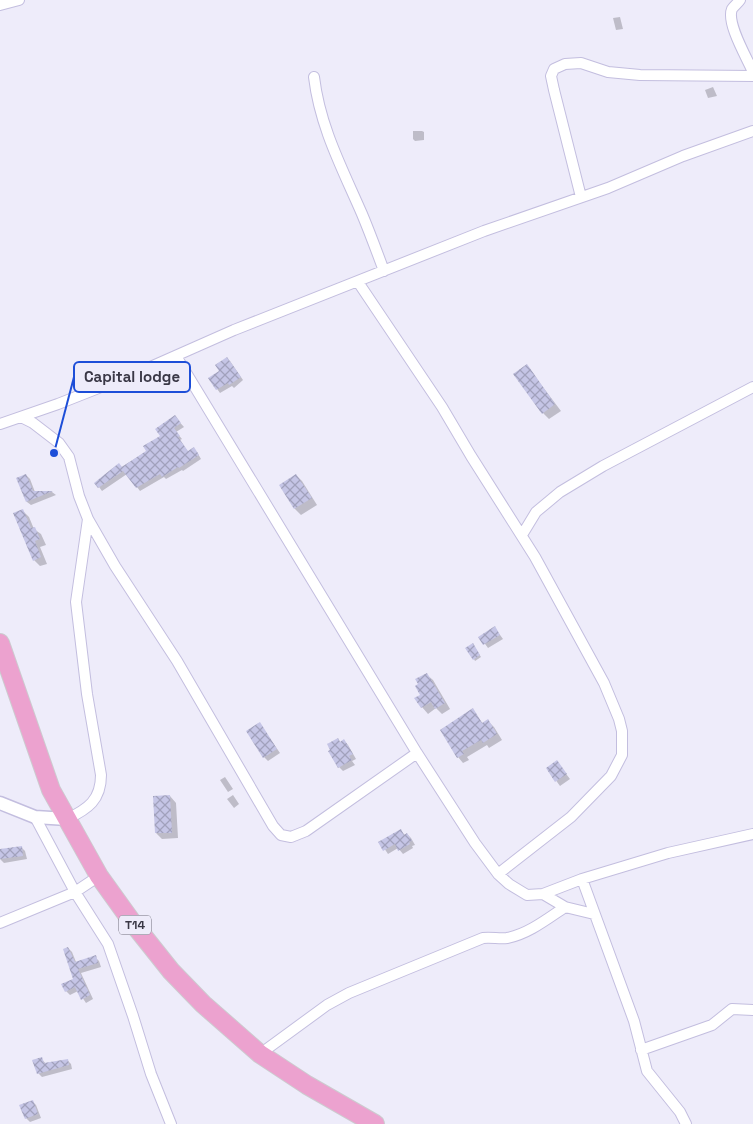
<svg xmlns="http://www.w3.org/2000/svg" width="753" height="1124" font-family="'Space Grotesk',sans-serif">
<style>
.shadow{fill:#0003}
.building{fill:url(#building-cross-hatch)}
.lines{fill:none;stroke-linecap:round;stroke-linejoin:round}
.minor-casing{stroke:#c3bedf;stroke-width:12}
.tertiary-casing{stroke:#c3bedf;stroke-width:15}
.trunk-casing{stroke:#cccbcf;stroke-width:20}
.minor{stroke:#fff;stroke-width:10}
.tertiary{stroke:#fff;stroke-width:12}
.trunk{stroke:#eca2cf;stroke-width:18}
.labels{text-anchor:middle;stroke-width:5;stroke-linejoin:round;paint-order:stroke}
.shield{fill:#eeecfa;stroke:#706e7c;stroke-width:1}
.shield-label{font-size:12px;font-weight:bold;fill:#3a3846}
.leader{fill:none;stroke:#1d4ed8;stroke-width:2}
.callout-dot{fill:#1d4ed8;stroke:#eeecfa;stroke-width:2}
.callout{fill:#eeecfa;stroke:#1d4ed8;stroke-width:2}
.callout-label{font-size:15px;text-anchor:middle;font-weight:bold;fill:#3a3846}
</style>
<defs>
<pattern id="building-cross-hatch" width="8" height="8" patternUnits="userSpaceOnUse" patternTransform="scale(1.25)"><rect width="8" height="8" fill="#c5c5e6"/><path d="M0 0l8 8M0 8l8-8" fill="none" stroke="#a1a1bc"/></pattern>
</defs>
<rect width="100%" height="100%" fill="#eeecfa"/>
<!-- shadow -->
<path class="shadow" d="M 620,17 L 623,29 L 616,30 L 613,18 Z
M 713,87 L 717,96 L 708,98 L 705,90 Z
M 413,131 L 422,131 L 424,132 L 424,140 L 415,141 L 413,139 Z
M 230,361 L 243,380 L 234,388 L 232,386 L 220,393 L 210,379 L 221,371 Z
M 527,366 L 561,411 L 549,419 L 543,413 Z
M 175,417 L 184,427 L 176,432 L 182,439 L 180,440 L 188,452 L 197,452 L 201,459 L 183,471 L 182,470 L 166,479 L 164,477 L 140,491 L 127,474 L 102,491 L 96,483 L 147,451 L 162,436 Z
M 26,475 L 30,479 L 35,492 L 52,492 L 56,495 L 31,505 L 27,502 L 18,479 Z
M 296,475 L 302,481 L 317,505 L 301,515 L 295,509 L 280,485 Z
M 22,510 L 29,517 L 34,529 L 41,534 L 46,545 L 40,547 L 47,564 L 40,566 L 34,560 Z
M 495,628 L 503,639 L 488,648 L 480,637 Z
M 474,646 L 481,657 L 475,661 L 474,659 Z
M 426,674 L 433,680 L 450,709 L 442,714 L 436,708 L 428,714 L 422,707 L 421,695 Z
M 473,710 L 483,724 L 488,721 L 494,727 L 502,740 L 489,748 L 487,745 L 467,757 L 469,760 L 463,763 L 458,757 Z
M 260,724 L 280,753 L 268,761 L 264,757 Z
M 338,739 L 341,743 L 344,741 L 348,745 L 356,759 L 352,761 L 355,765 L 343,771 L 339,767 Z
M 557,762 L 570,779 L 560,786 L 547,768 Z
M 225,777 L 233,789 L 228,792 L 220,780 Z
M 233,795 L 239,804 L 234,808 L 227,799 Z
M 170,796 L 176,803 L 178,838 L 162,839 L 156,833 Z
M 400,830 L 405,835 L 407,834 L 411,838 L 415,845 L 412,846 L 413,848 L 403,854 L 398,848 L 388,854 L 380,842 Z
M 21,847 L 25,851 L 27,859 L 4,863 L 0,859 L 0,851 Z
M 68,948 L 72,952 L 76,962 L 95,957 L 99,961 L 101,967 L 81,973 L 93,999 L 86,1003 L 78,991 L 70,995 L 66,991 L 74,980 Z
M 41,1058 L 46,1064 L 67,1060 L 71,1064 L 72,1069 L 42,1077 L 38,1073 Z
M 32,1101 L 36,1105 L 41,1118 L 30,1122 L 26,1118 Z"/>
<!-- building -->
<path class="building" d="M 227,357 L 241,377 L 229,385 L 228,383 L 216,390 L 208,378 L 219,371 L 215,365 Z
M 527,364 L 555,404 L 542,414 L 513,374 Z
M 175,415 L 181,423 L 174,428 L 180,436 L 178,437 L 188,451 L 194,447 L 199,455 L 179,468 L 178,467 L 162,477 L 160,474 L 136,488 L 123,471 L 98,488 L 94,483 L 119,463 L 122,467 L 146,451 L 143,446 L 160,436 L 155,429 Z
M 26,474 L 33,491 L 53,491 L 26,502 L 16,478 Z
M 296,474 L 312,498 L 294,509 L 279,485 Z
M 23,509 L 31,528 L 35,527 L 40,539 L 35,541 L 41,557 L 33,561 L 13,513 Z
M 495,626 L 500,635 L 483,645 L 478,637 Z
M 473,643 L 480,655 L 473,660 L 465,648 Z
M 427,673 L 445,703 L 435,709 L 431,702 L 421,708 L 414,698 L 420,695 L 415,686 L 418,684 L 415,679 Z
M 473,708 L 482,723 L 488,719 L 497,734 L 483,743 L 481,740 L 462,751 L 464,754 L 457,758 L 440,730 Z
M 260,722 L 277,749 L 263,758 L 246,731 Z
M 338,738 L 340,742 L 344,739 L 353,754 L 349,756 L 352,760 L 338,768 L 328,751 L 330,750 L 327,744 Z
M 557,760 L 567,774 L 555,782 L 546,768 Z
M 170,795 L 172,833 L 155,833 L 153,796 Z
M 401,829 L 404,835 L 407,833 L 412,841 L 409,842 L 410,844 L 398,851 L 395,844 L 383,851 L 378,842 Z
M 22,846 L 23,856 L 0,859 L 0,849 Z
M 68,947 L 75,962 L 96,955 L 98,963 L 78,969 L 90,995 L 81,1000 L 75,987 L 65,992 L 61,984 L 73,979 L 63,949 Z
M 42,1057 L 44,1063 L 68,1059 L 69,1065 L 37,1074 L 32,1060 Z
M 33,1100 L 38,1114 L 25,1119 L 19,1105 Z"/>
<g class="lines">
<defs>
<path id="minor" d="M 740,0 C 738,3 734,6 732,9 C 726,23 747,58 753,72
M 0,5 L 19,0
M 314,77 C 320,127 342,168 362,214 C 370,233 377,252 384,271
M 581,197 L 554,90 L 551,76 L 554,69 L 565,64 L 581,63 L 608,72 L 640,75 L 753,76
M 358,282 L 442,407 L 471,456 L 535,557 L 604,683 L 619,719 L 622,731 L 622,755 L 611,776 L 571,817 L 498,874
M 176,356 L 417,753 L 475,843 L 498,874 L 509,884 L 527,895 L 543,894 L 582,879 L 668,853 L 753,834
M 21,417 L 33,423 L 59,443 L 69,457 L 79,496 L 88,519 L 115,566 L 177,661 L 273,826 L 281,835 L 291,837 L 306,831 L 417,753
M 0,424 L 58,404 L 139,372 L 234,330 L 484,231 L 608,188 L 683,156 L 753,131
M 522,535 L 536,512 L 560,492 L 603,466 L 753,387
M 35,817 L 75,892 L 108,944 L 133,1016 L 151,1074 L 171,1124
M 67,819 C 88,809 101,800 101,775 L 87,694 L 76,602 L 88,519
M 582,879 L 634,1021 L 647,1071 L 680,1112 L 686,1124
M 543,894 L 565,907 L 594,914
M 0,923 L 75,892 L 99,876
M 641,1050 L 712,1025 L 732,1009 L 753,1010
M 260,1054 L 327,1005 L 349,993 L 483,938 C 491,937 500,939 507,938 C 528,934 547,919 565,907"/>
<path id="tertiary" d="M 0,803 L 35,817 L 67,819"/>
<path id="trunk" d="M 0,643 L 51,790 L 99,876 L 132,922 L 171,971 L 203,1004 L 260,1054 L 307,1085 L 375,1124"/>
</defs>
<!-- minor casing -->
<use href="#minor" class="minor-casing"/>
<!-- tertiary casing -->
<use href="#tertiary" class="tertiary-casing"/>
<!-- trunk casing -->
<use href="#trunk" class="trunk-casing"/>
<!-- minor -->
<use href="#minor" class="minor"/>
<!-- tertiary -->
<use href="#tertiary" class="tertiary"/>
<!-- trunk -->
<use href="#trunk" class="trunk"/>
</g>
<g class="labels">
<!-- shield labels -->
<rect class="shield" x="119" y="915.5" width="32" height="19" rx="4"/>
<g class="shield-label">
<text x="135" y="929">T14</text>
</g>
</g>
<!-- callouts -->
<path class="leader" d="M54 453L74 377"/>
<circle class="callout-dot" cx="54" cy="453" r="5"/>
<rect class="callout" x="74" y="362" width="116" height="30" rx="5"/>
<g class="callout-label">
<text x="132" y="382">Capital lodge</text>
</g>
</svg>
